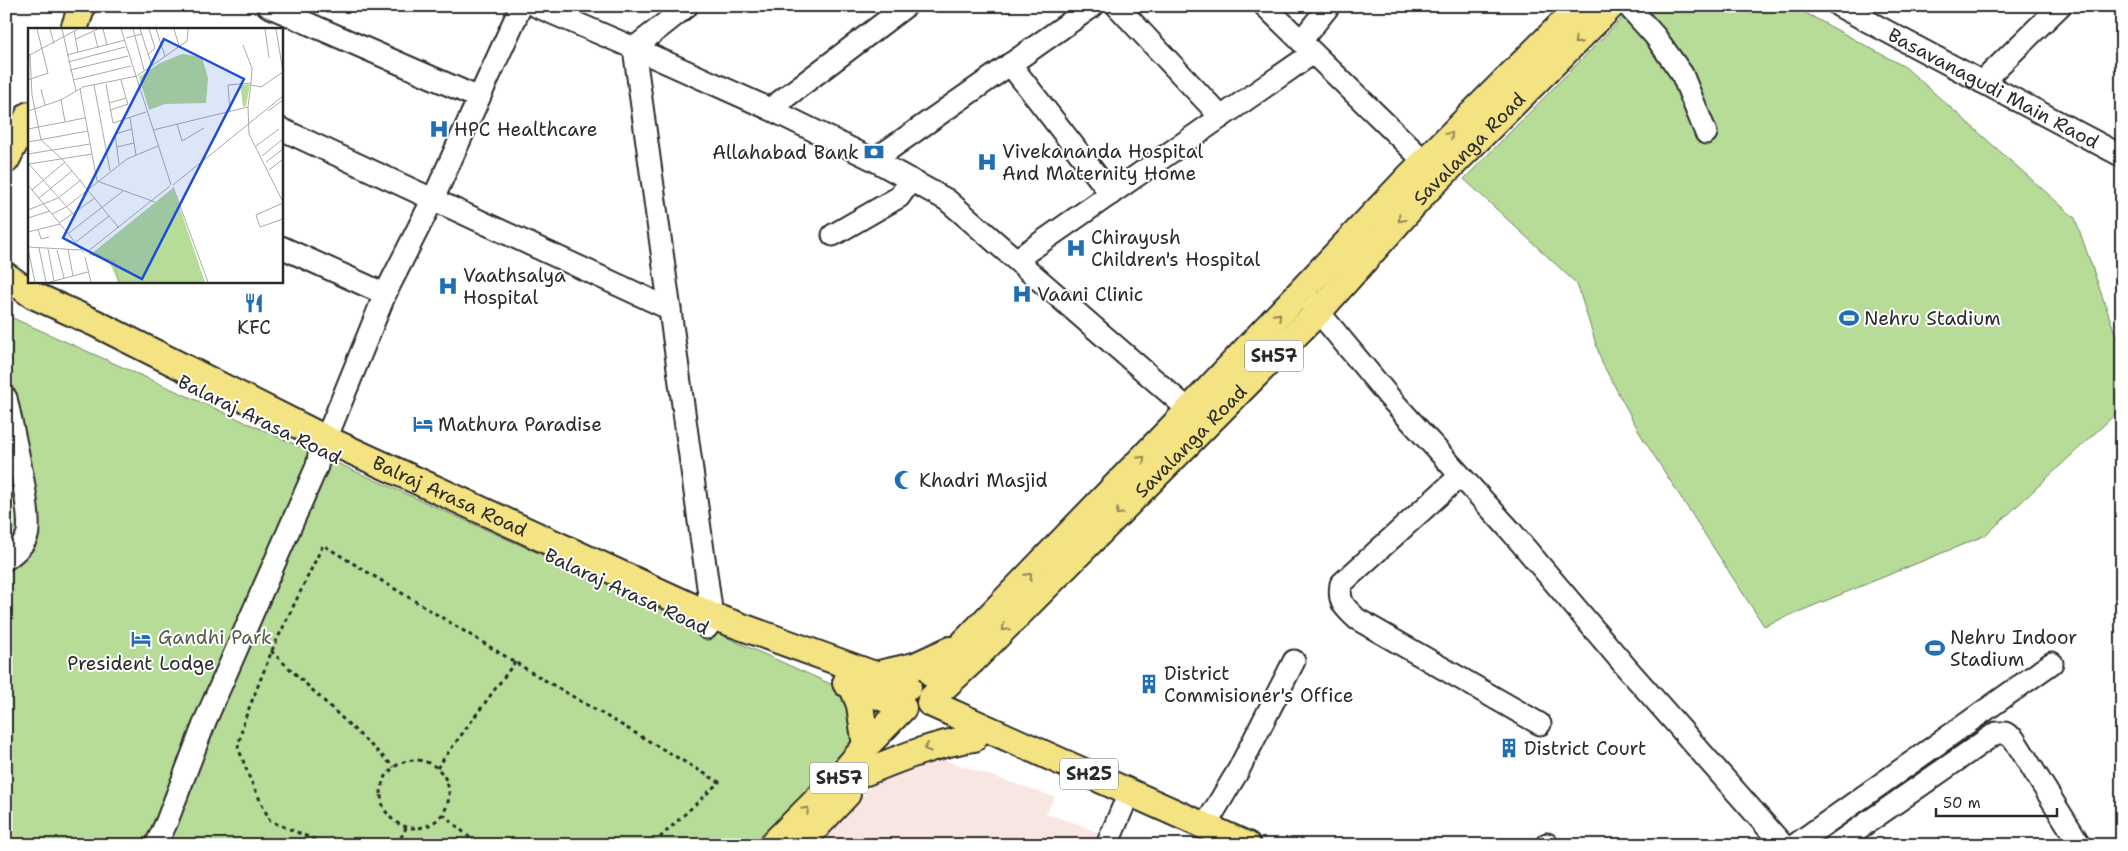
<svg xmlns="http://www.w3.org/2000/svg" width="2128" height="851" font-family="'Shantell Sans',sans-serif">
<style>
.built{fill:#f8e6e3}
.green{fill:#b6dc98;stroke:#708462}
.lines{fill:none;stroke-linecap:round;stroke-linejoin:round}
.minor-casing{stroke:#2b2b2b;stroke-width:25}
.major-casing{stroke:#2b2b2b;stroke-width:30}
.path{stroke:#2b2b2b;stroke-width:3;stroke-dasharray:4 4;stroke-linecap:butt}
.minor{stroke:#fff;stroke-width:21}
.major{stroke:#f4e382;stroke-width:26}
.oneway{stroke:#908756}
.labels{text-anchor:middle;stroke-width:4;stroke-linejoin:round;paint-order:stroke}
.shield{fill:#fff;stroke:#6b6b6b;stroke-width:1}
.shield-label{font-size:18px;font-weight:bold;fill:#2b2b2b}
.street-label{font-size:19px;fill:#2b2b2b;stroke:#fff}
.poi-label{font-size:19px;fill:#2b2b2b;stroke:#fff;text-anchor:start}
.park-label{font-size:19px;fill:#55604c;stroke:#fff}
.inset-road{fill:none;stroke:#aaa;stroke-width:1}
.view{fill:#1d4ed8;fill-opacity:0.15;stroke:#1d4ed8;stroke-width:2.5}
.inset-edge{fill:none;stroke:#2b2b2b;stroke-width:2.5}
</style>
<rect width="100%" height="100%" fill="#fff"/>
<filter id="ink" filterUnits="userSpaceOnUse"><feTurbulence type="fractalNoise" baseFrequency=".02" numOctaves="2"/><feDisplacementMap in="SourceGraphic" scale="10" xChannelSelector="R" yChannelSelector="G"/><feConvolveMatrix kernelMatrix="1 2 1 2 8 2 1 2 1" color-interpolation-filters="sRGB"/></filter>
<g filter="url(#ink)">
<!-- built -->
<path class="built" d="M 923,753 L 1055,797 L 1046,814 L 1078,824 L 1127,845 L 819,845 L 878,778 Z"/>
<!-- green -->
<path class="green" d="M 1634,6 L 1793,6 L 1905,67 L 2075,218 L 2122,353 L 2122,408 L 1986,535 L 1764,626 L 1642,437 L 1602,363 L 1577,284 L 1464,179 Z
M 6,315 L 900,715 L 775,845 L 6,845 L 6,495 L 9,491 L 6,465 Z"/>
<g class="lines">
<defs>
<g id="minor">
<path d="M 268,6 L 479,98"/>
<path d="M 536,6 L 634,48 L 770,109 L 874,160 L 947,200 L 1189,410"/>
<path d="M 687,6 L 634,48 L 712,616 L 707,628"/>
<path d="M 1117,6 L 1221,117"/>
<path d="M 1265,6 L 1424,161"/>
<path d="M 1628,6 L 1655,36 L 1682,74 L 1706,133"/>
<path id="s1" d="M 1839,6 L 2122,156"/>
<path d="M 1301,41 L 1329,6"/>
<path d="M 1010,64 L 1111,194"/>
<path d="M 1982,82 L 2060,6"/>
<path d="M 770,109 L 906,6"/>
<path d="M 281,129 L 670,309"/>
<path d="M 874,160 L 1093,6"/>
<path d="M 833,235 L 899,197 L 911,180"/>
<path d="M 281,247 L 385,294"/>
<path d="M 1017,259 L 1313,53"/>
<path d="M 1308,299 L 1390,398 L 1510,530 L 1626,667 L 1783,845"/>
<path d="M 6,398 C 11,422 34,518 27,536 C 24,545 13,554 6,559"/>
<path d="M 326,439 L 385,294 L 433,199 L 521,6"/>
<path d="M 1460,476 L 1341,584 C 1338,602 1344,607 1357,619 L 1540,724"/>
<path d="M 1205,826 L 1238,771 L 1294,661"/>
<path d="M 156,845 L 167,821 L 206,719 L 317,466 L 320,450"/>
<path d="M 1107,845 L 1123,807"/>
<path d="M 1546,845 L 1547,844"/>
<path d="M 1795,845 L 2052,663"/>
<path d="M 1835,845 L 1996,733 L 2005,733 L 2014,739 L 2080,845"/>
</g>
<g id="major">
<path d="M 74,29 L 82,6"/>
<path d="M 6,160 L 29,115"/>
<path id="s2" d="M 6,276 L 33,295 L 95,323 L 326,439 L 712,616 L 908,687"/>
<path d="M 875,675 L 915,666 L 950,650"/>
<path d="M 933,675 L 1189,410 L 1410,176 L 1580,6"/>
<path d="M 846,683 L 901,705"/>
<path d="M 852,685 L 860,705 L 866,746"/>
<path id="s3" d="M 931,699 L 973,660 L 1319,311 L 1426,191 L 1611,6"/>
<path d="M 930,703 L 1247,845"/>
<path d="M 866,772 C 902,757 936,744 974,738"/>
<path d="M 772,845 L 837,780 L 866,746 L 903,708"/>
<path d="M 799,845 L 847,794"/>
</g>
</defs>
<!-- minor casing -->
<use href="#minor" class="minor-casing"/>
<!-- major casing -->
<use href="#major" class="major-casing"/>
<!-- path -->
<path class="path" d="M 271,651 L 394,767
M381 794a34 34 0 1 1 68 0a34 34 0 1 1-68 0Z
M 437,768 L 515,662
M 443,814 L 478,845
M 321,845 L 316,840 L 270,821 L 250,779 L 238,747 L 244,721 L 273,648 L 323,545 L 536,675 L 719,782 L 652,845
M 397,845 L 407,826"/>
<!-- minor -->
<use href="#minor" class="minor"/>
<!-- major -->
<use href="#major" class="major"/>
</g>
<!-- one-way arrows -->
<defs><path id="oneway-chevron" d="M-2-3.5L2.5 0L-2 3.5" fill="none" stroke-width="1.6" stroke-linecap="round" stroke-linejoin="round" transform="scale(1.25)"/></defs>
<g class="oneway">
<use href="#oneway-chevron" transform="translate(1577 41) rotate(135)"/>
<use href="#oneway-chevron" transform="translate(1450 135) rotate(-45)"/>
<use href="#oneway-chevron" transform="translate(1401 219) rotate(132)"/>
<use href="#oneway-chevron" transform="translate(1278 316) rotate(-47)"/>
<use href="#oneway-chevron" transform="translate(1142 459) rotate(-46)"/>
<use href="#oneway-chevron" transform="translate(1119 512) rotate(135)"/>
<use href="#oneway-chevron" transform="translate(1029 576) rotate(-46)"/>
<use href="#oneway-chevron" transform="translate(1005 628) rotate(135)"/>
<use href="#oneway-chevron" transform="translate(927 748) rotate(163)"/>
<use href="#oneway-chevron" transform="translate(806 810) rotate(-45)"/>
</g>
</g>
<!-- icons -->
<defs>
<symbol id="hospital-bare" viewBox="-9 -9 18 18"><path d="M-5-5h3v3.5h4V-5h3V5h-3V1.5h-4V5h-3Z" fill="#1f6fb2" stroke="#fff" stroke-width="2.5" paint-order="stroke"/></symbol>
<symbol id="bank-bare" viewBox="-9 -9 18 18"><path d="M-6-4H6V4H-6ZM0-2.3a2.3 2.3 0 1 0 0 4.6a2.3 2.3 0 1 0 0-4.6Z" fill="#1f6fb2" stroke="#fff" stroke-width="2.5" paint-order="stroke"/></symbol>
<symbol id="restaurant-bare" viewBox="-9 -9 18 18"><path d="M-5-6h1v4h1v-4h1v4h1v-4h1v5L-1.5 .5V6h-2V.5L-5-1ZM5-6V6H3V1.5H1.5Q1.5-4 5-6Z" fill="#1f6fb2" stroke="#fff" stroke-width="2.5" paint-order="stroke"/></symbol>
<symbol id="stadium-bare" viewBox="-9 -9 18 18"><path d="M0-5a6.5 5 0 1 0 0 10a6.5 5 0 1 0 0-10ZM-3.5-1.8h7v3.6h-7Z" fill="#1f6fb2" stroke="#fff" stroke-width="2.5" paint-order="stroke"/></symbol>
<symbol id="hotel-bare" viewBox="-9 -9 18 18"><path d="M-6-4.5h1.5V1H6V5H4.5V3h-9V5H-6ZM-4 0a1.8 1.8 0 1 1 3.6 0ZM.5 0V-2.5h3Q6-2.5 6 0Z" fill="#1f6fb2" stroke="#fff" stroke-width="2.5" paint-order="stroke"/></symbol>
<symbol id="mosque-bare" viewBox="-9 -9 18 18"><path d="M3.5-4.9A6 6 0 1 0 3.5 4.9A5 5 0 1 1 3.5-4.9Z" fill="#1f6fb2" stroke="#fff" stroke-width="2.5" paint-order="stroke"/></symbol>
<symbol id="building-bare" viewBox="-9 -9 18 18"><path d="M-4-6H4V6H1V3H-1V6H-4ZM-2.5-4.3h1.7v1.8h-1.7ZM.8-4.3h1.7v1.8H.8ZM-2.5-1h1.7V.8h-1.7ZM.8-1h1.7V.8H.8Z" fill="#1f6fb2" stroke="#fff" stroke-width="2.5" paint-order="stroke"/></symbol>
</defs>
<g fill-rule="evenodd">
<use href="#hospital-bare" x="425" y="115" width="28" height="28"/>
<use href="#bank-bare" x="860" y="138" width="28" height="28"/>
<use href="#hospital-bare" x="973" y="148" width="28" height="28"/>
<use href="#hospital-bare" x="1062" y="234" width="28" height="28"/>
<use href="#hospital-bare" x="434" y="272" width="28" height="28"/>
<use href="#hospital-bare" x="1008" y="280" width="28" height="28"/>
<use href="#restaurant-bare" x="240" y="289" width="28" height="28"/>
<use href="#stadium-bare" x="1835" y="304" width="28" height="28"/>
<use href="#hotel-bare" x="409" y="410" width="28" height="28"/>
<use href="#mosque-bare" x="890" y="466" width="28" height="28"/>
<use href="#hotel-bare" x="127" y="625" width="28" height="28"/>
<use href="#stadium-bare" x="1921" y="634" width="28" height="28"/>
<use href="#building-bare" x="1135" y="670" width="28" height="28"/>
<use href="#building-bare" x="1495" y="734" width="28" height="28"/>
</g>
<g class="labels">
<!-- shield labels -->
<g class="shield">
<rect x="1245" y="340.5" width="58" height="31" rx="4"/>
<rect x="1060" y="758.5" width="58" height="31" rx="4"/>
<rect x="810" y="762.5" width="58" height="31" rx="4"/>
</g>
<g class="shield-label">
<text x="1274" y="362">SH57</text>
<text x="1089" y="780">SH25</text>
<text x="839" y="784">SH57</text>
</g>
<!-- street labels -->
<g class="street-label">
<text dy="7" stroke="none"><textPath href="#s1" startOffset="175">Basavanagudi Main Raod</textPath></text>
<text dy="7" stroke="none"><textPath href="#s3" startOffset="770">Savalanga Road</textPath></text>
<text transform="translate(260 419) rotate(26)" y="7">Balaraj Arasa Road</text>
<text dy="7" stroke="none"><textPath href="#s3" startOffset="366">Savalanga Road</textPath></text>
<text dy="7" stroke="none"><textPath href="#s2" startOffset="496">Balraj Arasa Road</textPath></text>
<text transform="translate(627 591) rotate(25)" y="7">Balaraj Arasa Road</text>
</g>
<!-- poi labels -->
<g class="poi-label">
<text x="454" y="136">HPC Healthcare</text>
<text x="1002" y="158">Vivekananda Hospital<tspan x="1002" dy="22">And Maternity Home</tspan></text>
<text x="859" y="159" text-anchor="end">Allahabad Bank</text>
<text x="1091" y="244">Chirayush<tspan x="1091" dy="22">Children's Hospital</tspan></text>
<text x="463" y="282">Vaathsalya<tspan x="463" dy="22">Hospital</tspan></text>
<text x="1037" y="301">Vaani Clinic</text>
<text x="1864" y="325">Nehru Stadium</text>
<text x="254" y="334" text-anchor="middle">KFC</text>
<text x="438" y="431">Mathura Paradise</text>
<text x="919" y="487">Khadri Masjid</text>
<text x="1950" y="644">Nehru Indoor<tspan x="1950" dy="22">Stadium</tspan></text>
<text x="141" y="670" text-anchor="middle">President Lodge</text>
<text x="1164" y="680">District<tspan x="1164" dy="22">Commisioner's Office</tspan></text>
<text x="1524" y="755">District Court</text>
</g>
<!-- park labels -->
<g class="park-label">
<text x="215" y="644">Gandhi Park</text>
</g>
</g>
<!-- overview -->
<g transform="translate(28 28)">
<rect width="255" height="255" fill="#fff"/>
<path d="M 154,26 L 174,29 L 180,50 L 178,75 L 137,76 L 121,82 L 111,49 L 132,35 ZM 222,56 L 218,78 L 215,79 L 212,57 ZM 145,160 L 177,254 L 90,254 L 81,233 L 63,226 Z" fill="#b6dc98"/>
<path class="inset-road" d="M 22,1 L 26,16M 34,1 L 48,63M 75,1 L 79,17M 93,1 L 143,157M 105,1 L 116,42M 112,1 L 124,38M 128,1 L 137,28M 146,1 L 151,18M 237,1 L 241,30M 248,1 L 255,44M 46,3 L 50,24M 66,4 L 70,20M 98,10 L 114,6M 48,11 L 70,1M 215,17 L 224,40 L 223,55M 2,27 L 4,67 L 13,112 L 35,132 L 91,200M 39,27 L 97,12M 120,27 L 127,20 L 121,1M 0,28 L 50,1M 40,34 L 97,19M 42,42 L 100,28M 109,48 L 159,13 L 160,1M 0,52 L 20,45 L 9,1M 45,52 L 103,38M 78,56 L 85,95 L 118,84M 66,57 L 82,143M 223,57 L 233,59 L 255,44M 13,61 L 17,77M 52,61 L 69,153 L 127,174M 33,72 L 37,94M 81,75 L 98,70 L 93,52M 83,82 L 100,76 L 98,70M 0,83 L 33,72 L 55,59 L 109,48M 202,83 L 200,57 L 223,55 L 220,79M 240,83 L 255,72M 102,90 L 108,127M 149,96 L 154,113 L 176,100M 0,101 L 57,90M 125,102 L 220,79 L 221,106 L 255,174M 0,114 L 60,103M 228,118 L 251,101M 89,119 L 106,115M 0,126 L 62,116M 234,128 L 255,111M 238,134 L 255,121M 0,135 L 46,187M 1,136 L 64,126M 91,136 L 87,106 L 104,101M 241,142 L 255,131M 0,157 L 56,225M 145,157 L 255,68M 145,159 L 180,254M 4,162 L 37,134M 11,170 L 44,143M 255,175 L 228,187 L 232,199 L 255,191M 0,182 L 30,170 L 53,152M 24,186 L 38,179 L 99,131 L 130,118M 0,190 L 22,183M 31,195 L 67,170M 10,201 L 13,211 L 21,209M 0,204 L 32,196M 41,205 L 95,163M 48,214 L 81,188M 0,219 L 53,222M 11,220 L 18,254M 0,221 L 7,254M 20,221 L 26,253M 40,221 L 45,248M 29,222 L 36,250M 59,224 L 142,158M 61,226 L 86,233 L 91,254M 57,229 L 63,254M 22,254 L 60,244"/>
<path class="view" d="M 136,11 L 216,51 L 114,251 L 35,210 Z"/>
<rect width="255" height="255" class="inset-edge"/>
</g>
<!-- margin -->
<rect width="2128" height="851" fill="none" stroke="#fff" stroke-width="25"/>
<rect x="12" y="12" width="2103" height="826" fill="none" stroke="#2b2b2b" stroke-width="2" filter="url(#ink)"/>
<!-- scale -->
<path d="M1936 808v8h121v-8" fill="none" stroke="#2b2b2b" stroke-width="2.5"/>
<text x="1943" y="808" font-size="15" fill="#2b2b2b" stroke="#ffffff" stroke-width="4" paint-order="stroke">50 m</text>
</svg>
